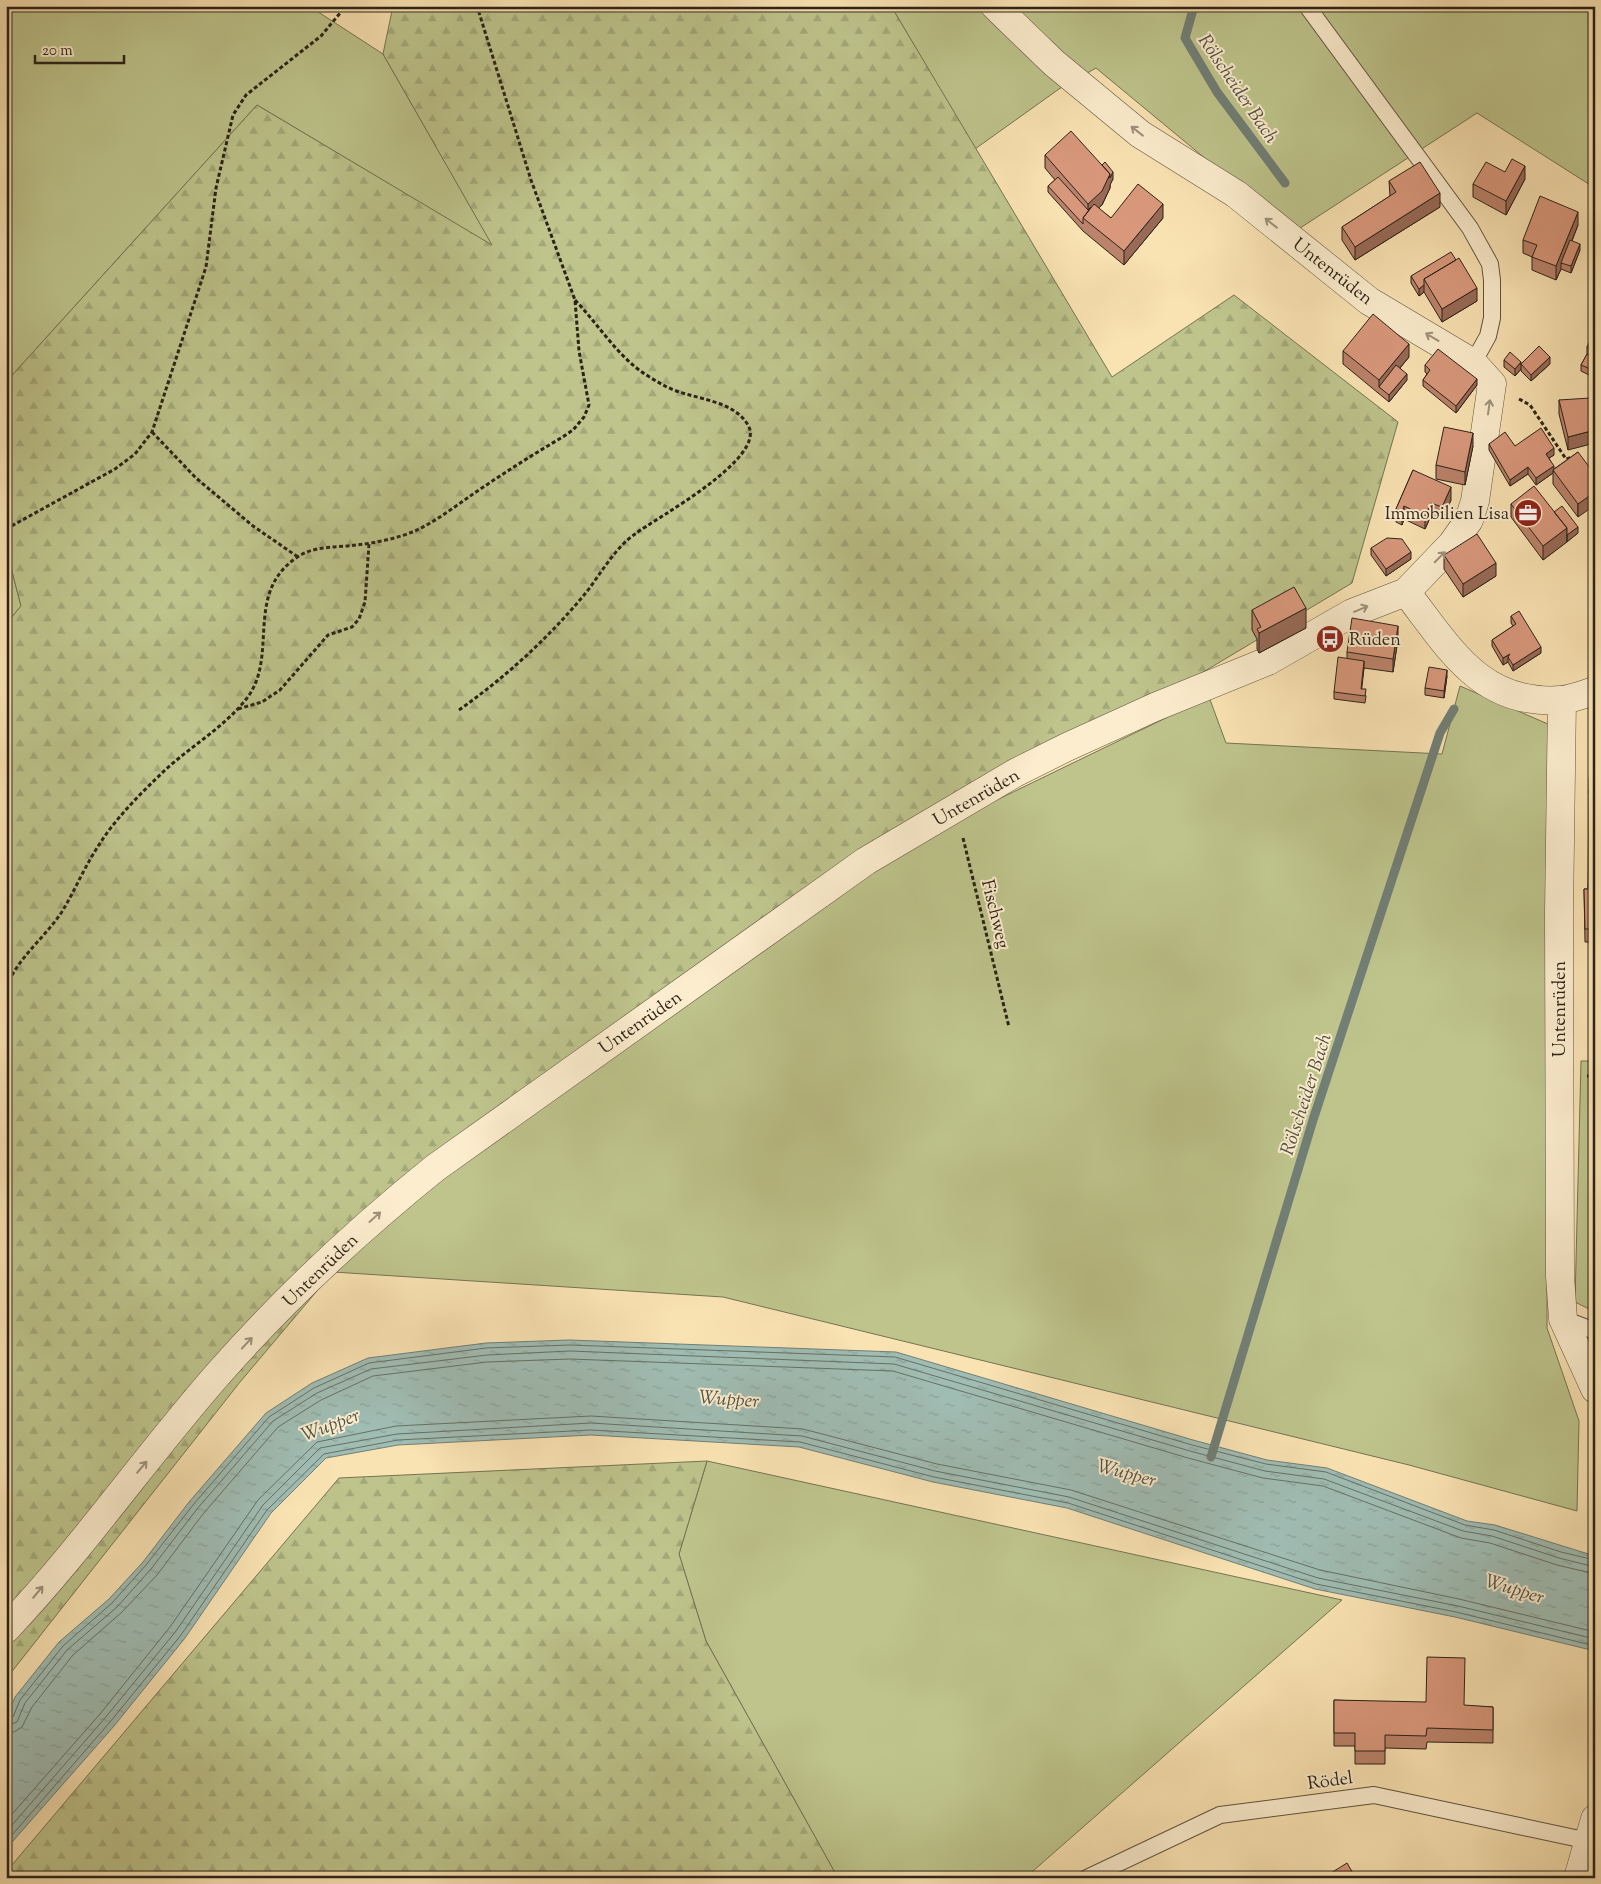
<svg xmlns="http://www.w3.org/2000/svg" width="1601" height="1884" font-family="'Sorts Mill Goudy',serif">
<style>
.grass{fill:#bec48c;stroke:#747452}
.forest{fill:url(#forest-firs);stroke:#747452}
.water{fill:url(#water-ripples);stroke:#717f76}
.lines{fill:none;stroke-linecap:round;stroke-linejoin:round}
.shore{stroke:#667066;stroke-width:1}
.stream{stroke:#717f76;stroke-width:9}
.lane-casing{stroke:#5f533f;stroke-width:18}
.street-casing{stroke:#5f533f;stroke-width:29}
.path{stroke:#2b2318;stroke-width:3;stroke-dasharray:4 2.5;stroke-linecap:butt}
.lane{stroke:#fcedce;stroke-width:16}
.street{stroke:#fcedce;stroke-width:28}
.wall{fill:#bb836b;stroke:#2b2318}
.shaded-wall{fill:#986a57;stroke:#2b2318}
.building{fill:#d9987c;stroke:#2b2318}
.oneway{stroke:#9e927c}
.labels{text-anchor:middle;stroke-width:4;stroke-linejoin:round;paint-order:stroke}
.street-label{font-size:18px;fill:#2b2318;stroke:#fcedce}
.poi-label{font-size:18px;fill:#2b2318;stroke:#fcedce;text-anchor:end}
.water-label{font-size:19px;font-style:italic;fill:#4e5147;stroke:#fcedce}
</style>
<defs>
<pattern id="forest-firs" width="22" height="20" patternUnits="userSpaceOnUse" patternTransform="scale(1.25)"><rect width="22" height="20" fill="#bec48c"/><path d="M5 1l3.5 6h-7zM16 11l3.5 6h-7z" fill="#a3a878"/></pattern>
<pattern id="water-ripples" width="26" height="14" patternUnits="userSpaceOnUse" patternTransform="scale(1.25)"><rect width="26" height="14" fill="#a0bdb4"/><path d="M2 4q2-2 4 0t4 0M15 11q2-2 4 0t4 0" fill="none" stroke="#8aa29a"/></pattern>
</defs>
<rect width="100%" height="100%" fill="#fae3b3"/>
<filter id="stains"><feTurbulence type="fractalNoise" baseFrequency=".004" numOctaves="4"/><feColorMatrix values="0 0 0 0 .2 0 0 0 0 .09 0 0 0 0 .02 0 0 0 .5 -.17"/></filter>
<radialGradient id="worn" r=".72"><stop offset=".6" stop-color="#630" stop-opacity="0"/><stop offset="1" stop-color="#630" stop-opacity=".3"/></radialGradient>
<!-- grass -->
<path class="grass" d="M 6,6 L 309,6 L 383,54 L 493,246 L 257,105 L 6,382 Z
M 891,6 L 1595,6 L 1595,188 L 1477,113 L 1294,232 L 1096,68 L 1059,89 L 975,149 Z
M 6,548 L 21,606 L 6,624 Z
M 1460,686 L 1548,724 L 1547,1328 L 1579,1421 L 1577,1511 L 1409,1465 L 723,1297 L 333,1272 L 385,1221 L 872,868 L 941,827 L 1209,697 L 1226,743 L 1442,754 Z
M 1581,1061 L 1595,1061 L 1595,1312 L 1575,1302 Z
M 707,1461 L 1342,1600 L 1025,1878 L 838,1878 L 706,1641 L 679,1554 Z"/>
<!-- forest -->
<path class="forest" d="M 393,6 L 891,6 L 1112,377 L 1234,295 L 1398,422 L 1352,583 L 637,1011 L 333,1272 L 240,1382 L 6,1679 L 6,624 L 21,606 L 6,548 L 6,382 L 257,105 L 492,245 L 383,54 Z
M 707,1461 L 679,1554 L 706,1641 L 838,1878 L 6,1878 L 6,1872 L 339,1478 Z"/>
<!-- water -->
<path class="water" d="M 569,1340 L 896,1352 L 1193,1440 L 1267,1460 L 1327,1468 L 1467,1521 L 1495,1525 L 1595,1556 L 1595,1651 L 1455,1617 L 1315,1589 L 1067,1508 L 933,1482 L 799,1447 L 591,1435 L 398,1445 L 326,1458 L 271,1513 L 185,1638 L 114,1726 L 6,1849 L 6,1720 L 15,1697 L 59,1642 L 109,1599 L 143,1562 L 189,1502 L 266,1413 L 312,1383 L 368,1358 L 486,1343 Z"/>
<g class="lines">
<!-- shore -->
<path class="shore" d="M 6,1720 L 13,1717 L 20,1700 L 63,1646 L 112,1603 L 146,1565 L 193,1505 L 269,1417 L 314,1388 L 369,1363 L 486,1348 L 570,1345 L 895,1357 L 1192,1445 L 1266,1464 L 1326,1472 L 1465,1525 L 1494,1530 L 1561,1552 L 1595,1560
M 6,1726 L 17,1722 L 25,1703 L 67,1650 L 117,1607 L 151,1569 L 197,1509 L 273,1421 L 317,1393 L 371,1369 L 487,1355 L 570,1351 L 894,1364 L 1190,1451 L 1265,1471 L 1324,1479 L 1463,1531 L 1492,1536 L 1559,1558 L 1595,1567
M 6,1733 L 14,1732 L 22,1727 L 32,1707 L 73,1655 L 122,1612 L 157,1575 L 203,1514 L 278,1427 L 321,1400 L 373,1376 L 487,1362 L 570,1359 L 893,1371 L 1188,1458 L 1263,1478 L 1323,1486 L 1461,1538 L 1490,1543 L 1557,1565 L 1595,1574
M 6,1821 L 100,1714 L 170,1627 L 258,1500 L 317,1442 L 396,1426 L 591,1416 L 803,1429 L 937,1464 L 1071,1490 L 1320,1570 L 1459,1599 L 1595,1632
M 6,1832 L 105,1718 L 176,1631 L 263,1505 L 320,1448 L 397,1434 L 591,1423 L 802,1436 L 935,1471 L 1069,1497 L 1318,1578 L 1458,1606 L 1595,1639
M 6,1842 L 110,1722 L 181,1635 L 267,1510 L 324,1454 L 398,1440 L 591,1430 L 800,1442 L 934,1477 L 1068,1503 L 1316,1584 L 1456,1612 L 1595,1646"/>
<!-- stream -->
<path class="stream" d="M 1194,6 L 1185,38 L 1217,92 L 1285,183
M 1211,1457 L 1313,1120 L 1440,733 L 1454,709"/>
<defs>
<path id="lane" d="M 1307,6 L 1470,228 L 1490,264 L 1492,280 L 1492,318 L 1488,336 L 1473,363
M 1563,1319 L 1595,1331
M 1087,1878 L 1220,1815 L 1374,1795 L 1589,1841"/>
<path id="street" d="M 1406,592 C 1449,647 1480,706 1561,700 C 1572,699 1584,694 1595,691
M 1562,700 L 1559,912 L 1560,1276 L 1563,1319 L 1595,1389
M 6,1629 C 82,1549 146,1456 219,1373 C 285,1298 358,1230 435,1168 L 866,861 L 1015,773 L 1067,747 L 1155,707 L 1268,661 L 1352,613 L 1406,592 L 1452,544 L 1469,520 L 1475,501 L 1492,384 L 1473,363 L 1369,301 L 1236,194 L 1140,134 L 1054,63 L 995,6
M 1578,1878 L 1595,1819"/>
</defs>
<!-- lane casing -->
<use href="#lane" class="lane-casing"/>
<!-- street casing -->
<use href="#street" class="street-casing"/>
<!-- path -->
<path class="path" d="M 1519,399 L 1530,405 L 1566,459 L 1572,457
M 152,432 L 196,478 L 253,526 L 298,557
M 6,529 L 115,469 L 135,454 L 152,432 L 206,267 L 216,188 L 233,115 L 246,95 L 321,36 L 346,6
M 238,709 L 262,702 L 280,690 L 328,635 L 352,627 L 359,619 L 365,602 L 369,544
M 459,710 C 503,679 544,642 579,601 C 598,580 611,551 635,534 C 656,518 768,458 748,425 C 732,398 691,400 665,386 C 654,380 642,373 633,365 C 611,346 595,321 575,300
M 963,838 L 1009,1027
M 6,987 C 19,956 46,937 63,910 C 75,890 84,868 97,848 C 114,820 139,795 162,773 C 189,747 224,728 247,698 C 279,656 244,594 296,558 C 314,545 336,548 356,545 C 376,543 399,538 417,530 C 438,520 457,505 476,492 C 504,473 532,455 561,438 L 573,430 L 584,417 L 589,405 L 579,351 L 575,300 L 531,180 L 477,6
M 1587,1076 L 1595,1076"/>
<!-- lane -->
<use href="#lane" class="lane"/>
<!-- street -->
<use href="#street" class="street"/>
</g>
<!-- wall -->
<path class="wall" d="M 1045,155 L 1113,179 L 1110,184 L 1110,188 L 1102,205 L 1098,208 L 1111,218 L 1163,218 L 1124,265 L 1083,231 L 1048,192 L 1048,186 L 1055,180 L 1045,168 Z
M 1505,172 L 1525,179 L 1506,215 L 1473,197 L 1473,184 Z
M 1389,181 L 1440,207 L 1355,260 L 1342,240 L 1342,227 L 1390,196 Z
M 1578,225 L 1572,241 L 1580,250 L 1571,273 L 1561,269 L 1556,280 L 1532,270 L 1532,257 L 1523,253 L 1523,240 Z
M 1456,260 L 1477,301 L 1442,322 L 1424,292 L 1419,296 L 1411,283 L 1411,276 Z
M 1595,332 L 1595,378 L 1581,371 L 1581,365 L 1587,354 L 1587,347 Z
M 1343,351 L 1409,357 L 1400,368 L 1407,380 L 1389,402 L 1343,364 Z
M 1504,360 L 1521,364 L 1550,364 L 1531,381 L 1521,371 L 1521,369 L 1515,376 L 1504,367 Z
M 1425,365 L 1477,385 L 1456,413 L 1423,386 L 1423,380 L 1427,374 L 1425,372 Z
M 1559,400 L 1592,405 L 1568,450 L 1559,414 Z
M 1489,444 L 1515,446 L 1554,455 L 1549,458 L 1554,469 L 1578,452 L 1578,517 L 1553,484 L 1553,473 L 1536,485 L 1528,474 L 1510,486 L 1489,450 Z
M 1473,446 L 1465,485 L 1436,479 L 1436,465 Z
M 1413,470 L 1451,500 L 1442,520 L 1431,516 L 1425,529 L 1404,519 L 1402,525 L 1396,522 L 1396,509 Z
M 1511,504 L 1554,512 L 1578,533 L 1543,560 L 1511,517 Z
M 1371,548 L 1411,559 L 1386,576 L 1371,555 Z
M 1444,555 L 1496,576 L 1463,597 L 1444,569 Z
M 1252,610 L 1306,628 L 1259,653 L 1257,649 L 1257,639 L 1252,630 Z
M 1595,612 L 1595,631 L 1593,631 L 1593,617 Z
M 1511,616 L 1541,653 L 1513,671 L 1508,662 L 1503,665 L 1492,646 L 1492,640 L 1513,626 L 1511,623 Z
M 1398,639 L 1393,672 L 1364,668 L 1361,689 L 1366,696 L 1365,703 L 1334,699 L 1334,692 L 1347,658 L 1347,652 Z
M 1447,676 L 1444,698 L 1425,695 L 1425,688 Z
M 1595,778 L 1595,942 L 1585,942 L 1584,889 L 1588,889 Z
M 1334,1700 L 1493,1707 L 1493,1743 L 1427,1742 L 1426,1749 L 1385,1748 L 1385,1764 L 1355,1764 L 1355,1746 L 1334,1746 Z"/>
<!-- shaded-wall -->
<path class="shaded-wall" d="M 1525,166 L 1525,179 L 1506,215 L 1506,201 Z
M 1113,172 L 1113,179 L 1110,185 L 1110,188 L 1102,205 L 1088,217 L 1088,204 Z
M 1440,193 L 1440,207 L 1355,260 L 1355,247 Z
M 1163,204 L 1163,218 L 1124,265 L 1124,251 Z
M 1578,212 L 1578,225 L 1563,263 L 1561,263 L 1561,269 L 1556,280 L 1556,266 Z
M 1580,244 L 1580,250 L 1571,273 L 1571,266 Z
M 1424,285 L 1424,292 L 1419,296 L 1419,289 Z
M 1477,288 L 1477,301 L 1442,322 L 1442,309 Z
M 1409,344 L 1409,357 L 1382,389 L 1379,387 L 1379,380 Z
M 1550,357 L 1550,364 L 1531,381 L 1531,375 Z
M 1521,362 L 1521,369 L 1515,376 L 1515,369 Z
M 1407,374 L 1407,380 L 1389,402 L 1389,395 Z
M 1477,379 L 1477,385 L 1456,413 L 1456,406 Z
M 1595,430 L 1595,443 L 1568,450 L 1568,437 Z
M 1473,433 L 1473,446 L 1465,485 L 1465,472 Z
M 1554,448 L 1554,455 L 1546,460 L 1546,454 Z
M 1554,466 L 1554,472 L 1553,470 L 1553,473 L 1536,485 L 1536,478 Z
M 1528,467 L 1528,474 L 1510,486 L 1510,480 Z
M 1451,487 L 1451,500 L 1442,520 L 1442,507 Z
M 1595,492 L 1595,505 L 1578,517 L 1578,504 Z
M 1431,503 L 1431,516 L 1425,529 L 1425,516 Z
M 1404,506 L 1404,519 L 1402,525 L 1402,512 Z
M 1578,527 L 1578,533 L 1567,542 L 1567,535 Z
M 1567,528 L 1567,542 L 1543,560 L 1543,546 Z
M 1411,552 L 1411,559 L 1386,576 L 1386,569 Z
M 1496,563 L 1496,576 L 1463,597 L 1463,584 Z
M 1306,608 L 1306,628 L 1259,653 L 1259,633 Z
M 1398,626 L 1398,639 L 1393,672 L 1393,659 Z
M 1541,647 L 1541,653 L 1513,671 L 1513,665 Z
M 1510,654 L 1508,657 L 1508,662 L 1503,665 L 1503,658 Z
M 1364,661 L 1364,668 L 1361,696 L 1361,689 Z
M 1447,670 L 1447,676 L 1444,698 L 1444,691 Z"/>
<!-- building -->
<path class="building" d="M 1071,131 L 1110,174 L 1102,191 L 1088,204 L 1045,155 Z
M 1512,159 L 1525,166 L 1506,201 L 1473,184 L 1486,162 L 1505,172 Z
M 1105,162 L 1113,172 L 1110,178 L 1110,174 L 1102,165 Z
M 1420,162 L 1440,193 L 1355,247 L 1342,227 L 1396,192 L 1389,181 Z
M 1058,177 L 1088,210 L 1091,207 L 1083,218 L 1083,224 L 1048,186 Z
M 1138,184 L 1163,204 L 1124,251 L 1083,218 L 1094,204 L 1111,218 Z
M 1540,196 L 1578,212 L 1556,266 L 1532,257 L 1537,245 L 1523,240 Z
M 1570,240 L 1580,244 L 1571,266 L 1561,263 Z
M 1451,252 L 1456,260 L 1424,279 L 1424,285 L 1419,289 L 1411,276 Z
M 1459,258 L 1477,288 L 1442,309 L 1424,279 Z
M 1373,314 L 1409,344 L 1379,380 L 1343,351 Z
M 1595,332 L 1595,351 L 1587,347 Z
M 1539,346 L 1550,357 L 1531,375 L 1521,364 Z
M 1438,349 L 1477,379 L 1456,406 L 1423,380 L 1430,370 L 1425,365 Z
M 1510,352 L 1521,362 L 1515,369 L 1504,360 Z
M 1587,354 L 1595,358 L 1595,371 L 1581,365 Z
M 1396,365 L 1407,374 L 1389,395 L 1379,387 Z
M 1590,398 L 1592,405 L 1595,405 L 1595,430 L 1568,437 L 1559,400 Z
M 1444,427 L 1473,433 L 1465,472 L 1436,465 Z
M 1541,428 L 1554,448 L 1546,454 L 1554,466 L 1536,478 L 1528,467 L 1510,480 L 1489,444 L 1505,432 L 1515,446 Z
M 1578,452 L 1593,472 L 1590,474 L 1595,480 L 1595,492 L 1578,504 L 1553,470 Z
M 1413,470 L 1451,487 L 1442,507 L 1431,503 L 1425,516 L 1404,506 L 1402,512 L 1396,509 Z
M 1534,486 L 1567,528 L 1543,546 L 1511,504 Z
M 1562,506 L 1578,527 L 1567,535 L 1567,528 L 1554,512 Z
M 1477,534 L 1496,563 L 1463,584 L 1444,555 Z
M 1387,538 L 1402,539 L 1411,552 L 1386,569 L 1371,548 Z
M 1294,587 L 1306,608 L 1259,633 L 1257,629 L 1261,627 L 1252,610 Z
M 1519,611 L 1541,647 L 1513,665 L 1508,657 L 1510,654 L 1503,658 L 1492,640 L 1516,624 L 1511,616 Z
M 1352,618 L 1398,626 L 1393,659 L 1347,652 Z
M 1338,657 L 1364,661 L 1361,689 L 1366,689 L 1365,696 L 1334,692 Z
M 1429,667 L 1447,670 L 1444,691 L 1425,688 Z
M 1589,778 L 1595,778 L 1595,790 L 1589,790 L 1589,794 Z
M 1589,790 L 1595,790 L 1595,929 L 1585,929 L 1584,889 L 1588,889 Z
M 1427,1657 L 1465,1658 L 1464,1705 L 1493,1707 L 1493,1730 L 1427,1728 L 1426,1736 L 1385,1735 L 1385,1751 L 1355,1751 L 1355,1733 L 1334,1733 L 1334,1700 L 1426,1702 Z
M 1347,1863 L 1354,1875 L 1359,1872 L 1363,1878 L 1323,1878 Z"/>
<!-- one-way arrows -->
<defs><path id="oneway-shaft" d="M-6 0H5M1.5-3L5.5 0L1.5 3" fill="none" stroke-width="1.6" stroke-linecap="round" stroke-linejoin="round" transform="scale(1.25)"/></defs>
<g class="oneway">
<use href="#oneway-shaft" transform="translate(1137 131) rotate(-142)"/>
<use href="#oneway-shaft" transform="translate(1271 223) rotate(-142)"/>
<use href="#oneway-shaft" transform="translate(1432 337) rotate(-149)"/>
<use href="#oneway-shaft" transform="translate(1489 407) rotate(-82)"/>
<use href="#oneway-shaft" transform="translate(1440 557) rotate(-45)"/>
<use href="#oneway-shaft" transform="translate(1361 609) rotate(-23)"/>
<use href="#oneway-shaft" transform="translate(375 1217) rotate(-42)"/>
<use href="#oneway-shaft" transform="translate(247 1343) rotate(-47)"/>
<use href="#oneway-shaft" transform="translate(142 1467) rotate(-50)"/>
<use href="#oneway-shaft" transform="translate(38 1592) rotate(-50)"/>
</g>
<!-- icons -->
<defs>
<symbol id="office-disc" viewBox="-11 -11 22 22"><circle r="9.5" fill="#8f2418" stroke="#fcedce"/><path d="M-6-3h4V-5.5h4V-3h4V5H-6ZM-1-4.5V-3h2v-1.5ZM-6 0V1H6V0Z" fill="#fff"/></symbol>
<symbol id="bus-disc" viewBox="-11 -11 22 22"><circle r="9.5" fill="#8f2418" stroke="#fcedce"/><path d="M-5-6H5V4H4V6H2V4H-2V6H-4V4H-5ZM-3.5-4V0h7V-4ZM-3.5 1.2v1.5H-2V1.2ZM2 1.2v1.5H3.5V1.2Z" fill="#fff"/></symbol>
</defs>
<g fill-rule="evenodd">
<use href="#office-disc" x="1512" y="497" width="32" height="32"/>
<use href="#bus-disc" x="1314" y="623" width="32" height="32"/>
</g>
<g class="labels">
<!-- street labels -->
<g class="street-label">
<text transform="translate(1333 271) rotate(38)" y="6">Untenrüden</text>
<text transform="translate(976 797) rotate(-30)" y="6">Untenrüden</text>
<text transform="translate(996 914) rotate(76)" y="6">Fischweg</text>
<text transform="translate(1559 1009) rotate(-90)" y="6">Untenrüden</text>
<text transform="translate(640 1022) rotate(-35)" y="6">Untenrüden</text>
<text transform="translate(320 1270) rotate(-44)" y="6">Untenrüden</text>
<text transform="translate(1330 1780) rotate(-8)" y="6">Rödel</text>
</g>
<!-- poi labels -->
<g class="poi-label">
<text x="1509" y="519">Immobilien Lisa</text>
<text x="1349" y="645" text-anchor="start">Rüden</text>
</g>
<!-- water labels -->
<g class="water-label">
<text transform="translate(1239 88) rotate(56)" y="7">Rölscheider Bach</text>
<text transform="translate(1305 1094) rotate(-72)" y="7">Rölscheider Bach</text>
<text transform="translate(729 1398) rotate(4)" y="7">Wupper</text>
<text transform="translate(330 1424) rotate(-21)" y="7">Wupper</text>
<text transform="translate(1127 1472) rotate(15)" y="7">Wupper</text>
<text transform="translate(1515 1588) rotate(17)" y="7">Wupper</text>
</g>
</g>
<!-- margin -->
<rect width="1601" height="1884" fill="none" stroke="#fae3b3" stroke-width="25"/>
<rect x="8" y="8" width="1586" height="1869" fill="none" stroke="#2b2318" stroke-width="2.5"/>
<rect x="12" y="12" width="1576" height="1859" fill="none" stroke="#2b2318"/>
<!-- scale -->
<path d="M35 55v8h89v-8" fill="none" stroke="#2b2318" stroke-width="2.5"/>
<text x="42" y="55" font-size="15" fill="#2b2318" stroke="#fcedce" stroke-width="4" paint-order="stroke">20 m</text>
<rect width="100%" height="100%" filter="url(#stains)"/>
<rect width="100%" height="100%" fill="url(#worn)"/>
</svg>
